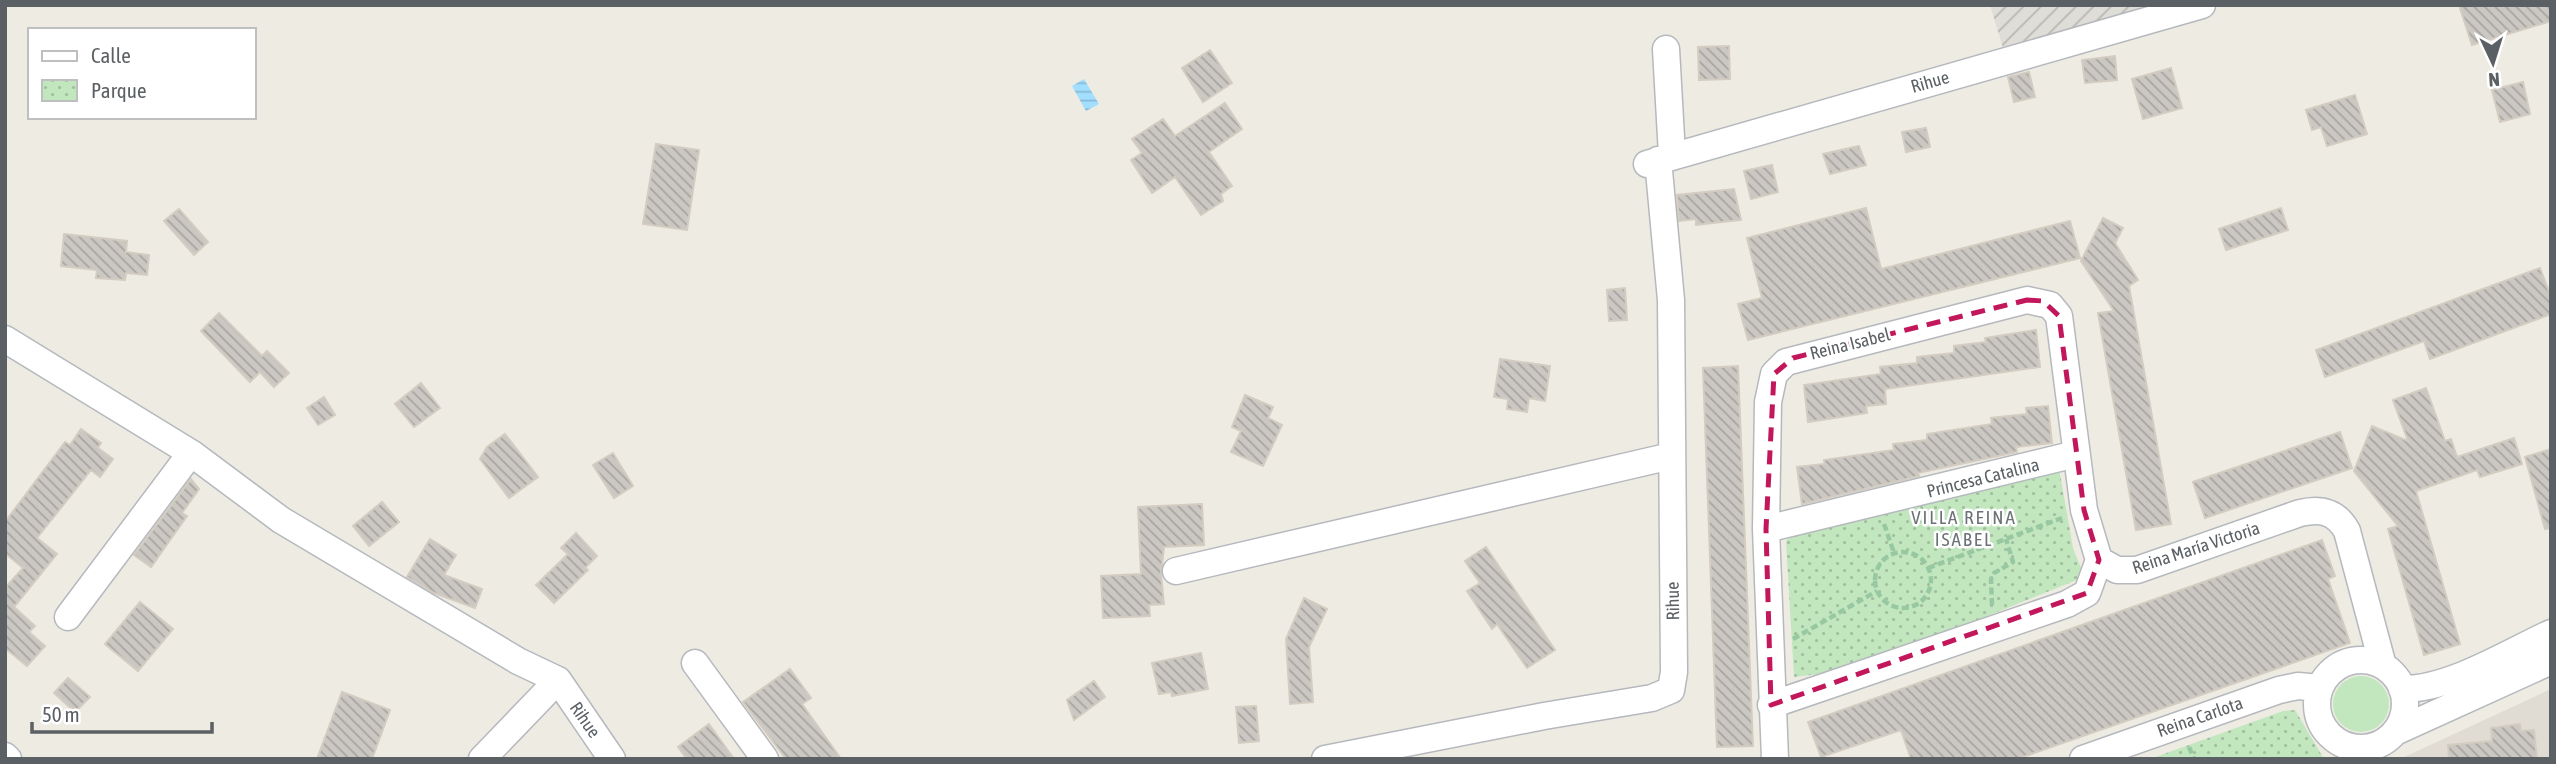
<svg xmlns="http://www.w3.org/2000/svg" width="2556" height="764" font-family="'Asap Condensed',sans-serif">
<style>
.industrial{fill:url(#industrial-furrows)}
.education{fill:#e0dcd4}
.green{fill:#c2e7be}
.park{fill:url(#park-dots)}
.water{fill:url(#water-rules)}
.building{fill:url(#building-back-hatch);stroke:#d3ccc1;stroke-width:2}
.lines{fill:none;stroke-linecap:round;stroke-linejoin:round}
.minor-casing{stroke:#b5b9bd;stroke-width:29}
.path{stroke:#97c8a1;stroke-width:4.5;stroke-dasharray:7 3.5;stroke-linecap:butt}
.minor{stroke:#fff;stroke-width:26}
.marked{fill:none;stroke:#c2185b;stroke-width:5;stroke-dasharray:14 9;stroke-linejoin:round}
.labels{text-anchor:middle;stroke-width:5;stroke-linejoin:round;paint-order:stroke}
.street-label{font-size:18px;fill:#5b6064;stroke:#fff}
.neighbourhood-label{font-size:19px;letter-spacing:2px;fill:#6c7276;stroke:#fff}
</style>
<defs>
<pattern id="industrial-furrows" width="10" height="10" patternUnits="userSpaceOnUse" patternTransform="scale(1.75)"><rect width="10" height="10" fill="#dfddd7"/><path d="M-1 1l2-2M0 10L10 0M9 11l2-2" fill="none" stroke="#b8b7b2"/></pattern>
<pattern id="park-dots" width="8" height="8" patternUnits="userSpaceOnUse" patternTransform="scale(1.75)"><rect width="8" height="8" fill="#c2e7be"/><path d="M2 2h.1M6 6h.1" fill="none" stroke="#a1bf9e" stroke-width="1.8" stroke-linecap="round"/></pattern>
<pattern id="water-rules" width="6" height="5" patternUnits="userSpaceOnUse" patternTransform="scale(1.75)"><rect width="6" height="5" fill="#a2dfff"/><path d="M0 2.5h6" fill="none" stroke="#87b8d2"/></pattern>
<pattern id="building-back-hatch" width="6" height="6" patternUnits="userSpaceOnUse" patternTransform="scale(1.75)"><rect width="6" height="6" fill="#cbc7c2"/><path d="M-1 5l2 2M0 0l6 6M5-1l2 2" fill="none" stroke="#a8a5a1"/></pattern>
</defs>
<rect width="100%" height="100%" fill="#eeebe3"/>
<!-- industrial -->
<path class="industrial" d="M 1990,5 L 2154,5 L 2003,48 Z"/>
<!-- education -->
<path class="education" d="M 2551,689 L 2551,759 L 2400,759 Z"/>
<!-- green -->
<path class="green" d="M2333 704a28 28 0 1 1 56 0a28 28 0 1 1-56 0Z"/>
<!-- park -->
<path class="park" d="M 2059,468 L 2073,548 L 2083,573 L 2077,580 L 1975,621 L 1818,674 L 1794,677 L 1786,542 L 1789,536 Z
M 2295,710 L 2324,759 L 2150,759 L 2283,711 Z"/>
<!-- water -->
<path class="water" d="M 1084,79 L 1099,104 L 1086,111 L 1072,86 Z"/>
<!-- building -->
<path class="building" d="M 2459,5 L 2551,5 L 2551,21 L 2472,45 Z
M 1729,46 L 1730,79 L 1699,80 L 1698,47 Z
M 1210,50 L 1232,83 L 1203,102 L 1182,68 Z
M 2115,56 L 2117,80 L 2085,83 L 2082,60 Z
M 2171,68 L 2182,108 L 2143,119 L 2132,79 Z
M 2029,72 L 2035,97 L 2014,102 L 2008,77 Z
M 2523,82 L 2530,114 L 2500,122 L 2492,90 Z
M 2355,95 L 2367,134 L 2327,146 L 2321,127 L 2312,130 L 2306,110 Z
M 1225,103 L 1242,129 L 1209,152 L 1232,186 L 1221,194 L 1223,201 L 1201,215 L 1175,177 L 1152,193 L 1131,160 L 1142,153 L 1132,139 L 1163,119 L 1175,136 Z
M 1926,128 L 1930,147 L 1906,152 L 1902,132 Z
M 656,144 L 699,150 L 687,230 L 643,224 Z
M 1859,146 L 1866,165 L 1830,174 L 1823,154 Z
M 1772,165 L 1778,192 L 1751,199 L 1744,171 Z
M 1734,189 L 1741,220 L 1696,225 L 1696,219 L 1679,221 L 1677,195 Z
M 1866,208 L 1881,269 L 2070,221 L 2080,258 L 1748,340 L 1738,304 L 1762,298 L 1747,238 Z
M 2281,208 L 2288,230 L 2226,250 L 2219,229 Z
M 179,209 L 208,242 L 194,255 L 164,221 Z
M 2103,218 L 2123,228 L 2115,243 L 2138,280 L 2129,286 L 2171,524 L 2136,530 L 2098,313 L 2114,311 L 2081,261 Z
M 64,234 L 127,241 L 126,252 L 149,255 L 147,275 L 126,273 L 125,280 L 96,278 L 97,270 L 61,266 Z
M 2540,268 L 2551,297 L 2551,314 L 2430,359 L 2424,341 L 2325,377 L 2316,350 Z
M 1625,288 L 1627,320 L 1609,321 L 1607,290 Z
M 219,313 L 262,356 L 267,351 L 289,373 L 274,387 L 260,372 L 250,382 L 201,331 Z
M 2036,330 L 2040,367 L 1885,389 L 1886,404 L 1866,406 L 1867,413 L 1808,422 L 1804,385 L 1881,374 L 1880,367 L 1917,363 L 1917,357 L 1954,353 L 1954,346 L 1986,342 L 1985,338 Z
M 1500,359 L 1550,366 L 1545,401 L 1529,398 L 1527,412 L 1507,409 L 1508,399 L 1494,397 Z
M 1738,366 L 1753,746 L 1717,747 L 1703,368 Z
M 421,383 L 440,408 L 414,427 L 395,404 Z
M 2426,388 L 2445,441 L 2451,439 L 2457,457 L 2514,438 L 2522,464 L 2480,477 L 2477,470 L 2416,491 L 2460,644 L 2424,655 L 2388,529 L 2398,526 L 2354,471 L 2372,426 L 2408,441 L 2393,400 Z
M 1245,395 L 1273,407 L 1268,418 L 1282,425 L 1263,466 L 1231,452 L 1241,431 L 1232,427 Z
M 324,397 L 335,415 L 318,425 L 307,408 Z
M 2048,406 L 2052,443 L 2016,447 L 2017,452 L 1918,473 L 1919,476 L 1802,504 L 1797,467 L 1825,464 L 1824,460 L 1894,450 L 1893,444 L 1927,440 L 1927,434 L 1992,424 L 1991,418 L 2027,414 L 2026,408 Z
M 81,429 L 101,443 L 98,448 L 113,459 L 100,477 L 91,470 L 37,538 L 57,554 L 14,607 L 35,626 L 29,632 L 45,646 L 27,666 L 5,648 L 5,588 L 23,568 L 5,553 L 5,522 L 65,442 L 70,445 Z
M 2340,432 L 2352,468 L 2205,518 L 2193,482 Z
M 505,434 L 538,477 L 509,498 L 480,459 L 487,447 Z
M 2551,449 L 2551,528 L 2545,529 L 2525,457 Z
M 613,453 L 633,486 L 614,498 L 593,465 Z
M 191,479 L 199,489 L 182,513 L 187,516 L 151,567 L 134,555 Z
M 382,502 L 399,522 L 369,546 L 353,526 Z
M 1202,504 L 1204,545 L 1164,547 L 1161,574 L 1164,604 L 1149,605 L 1150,616 L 1103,618 L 1101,576 L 1141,574 L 1138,507 Z
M 576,533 L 597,556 L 585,568 L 588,570 L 554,603 L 536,585 L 568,554 L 561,548 Z
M 430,539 L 456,555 L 444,575 L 482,589 L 475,608 L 434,593 L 407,577 Z
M 2322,540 L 2335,576 L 2328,579 L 2350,643 L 2017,759 L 1911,759 L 1901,730 L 1821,757 L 1808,722 Z
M 1486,547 L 1555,650 L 1527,668 L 1497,624 L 1492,629 L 1467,591 L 1480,583 L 1465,561 Z
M 1304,598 L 1327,609 L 1309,647 L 1313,702 L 1290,704 L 1286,639 Z
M 140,602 L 173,629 L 138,671 L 105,644 Z
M 1201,653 L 1208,689 L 1172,696 L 1171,692 L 1159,694 L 1152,663 Z
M 790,669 L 811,698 L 802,704 L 841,759 L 786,759 L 743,702 Z
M 68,678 L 90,697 L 75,712 L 54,693 Z
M 1094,681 L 1105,697 L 1074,720 L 1067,700 Z
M 342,692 L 390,710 L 372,759 L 317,759 Z
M 1256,706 L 1259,741 L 1239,743 L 1236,707 Z
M 709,724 L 734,759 L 687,759 L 678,747 Z
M 2520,724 L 2521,731 L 2534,730 L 2537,759 L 2449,759 L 2448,745 L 2492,741 L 2491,728 Z"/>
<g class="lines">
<defs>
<path id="minor" d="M 1666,49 L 1672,155
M 1647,164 L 2202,5
M 5,339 L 191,453 L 281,520 L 518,661 L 558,680 L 612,759
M 1766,529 L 2076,454
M 2099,560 L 2117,570 L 2137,570 L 2300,513 C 2320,508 2336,511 2347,531 L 2383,666
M 1176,571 L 1671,456
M 68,617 L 191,453
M2317 704a44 44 0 1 1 88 0a44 44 0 1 1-88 0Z
M 695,663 L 765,759
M 2402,689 C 2449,690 2509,652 2551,633
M 1771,705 L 2067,604 L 2087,593 L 2099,560
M 2395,732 L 2551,661
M 5,756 L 8,759
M 482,759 L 558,680
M 1325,759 L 1544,716 L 1652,698 L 1671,690 L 1674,672 L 1671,300 L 1658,160
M 1775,759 L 1766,529 L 1768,402 L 1774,374 L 1786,362 L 2027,300 L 2050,305 L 2059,316 L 2084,510 L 2099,560
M 2083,759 L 2279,690 L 2298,686 L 2320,688"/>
</defs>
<!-- minor casing -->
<use href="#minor" class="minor-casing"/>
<!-- path -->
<path class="path" d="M 1884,524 L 1894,553
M1875 580a28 28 0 1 1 56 0a28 28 0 1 1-56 0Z
M 1928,568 L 2062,518
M 1992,605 L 1991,579 L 1994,573 L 2013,562 L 2006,539
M 1793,639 L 1877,591
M 2189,747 L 2194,759"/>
<!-- minor -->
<use href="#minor" class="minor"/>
</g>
<!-- marked area -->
<path class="marked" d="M 2027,300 L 2043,301 L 2059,316 L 2084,510 L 2099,560 L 2087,593 L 1771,705 L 1766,529 L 1774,374 L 1793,358 Z"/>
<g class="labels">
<!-- street labels -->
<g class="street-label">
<text transform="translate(1930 82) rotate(-16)" y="6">Rihue</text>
<text transform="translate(1850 344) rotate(-14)" y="6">Reina Isabel</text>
<text transform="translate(1983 478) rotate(-14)" y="6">Princesa Catalina</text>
<text transform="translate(2196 548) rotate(-18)" y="6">Reina María Victoria</text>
<text transform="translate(1673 601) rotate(-91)" y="6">Rihue</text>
<text transform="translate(2200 717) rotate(-19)" y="6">Reina Carlota</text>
<text transform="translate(585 720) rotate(55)" y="6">Rihue</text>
</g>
<!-- neighbourhood labels -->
<g class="neighbourhood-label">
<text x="1964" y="524">VILLA REINA<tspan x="1964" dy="22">ISABEL</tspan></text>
</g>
</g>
<!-- border -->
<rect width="2556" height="764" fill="none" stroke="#5b6064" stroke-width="14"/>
<!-- legend -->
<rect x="28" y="28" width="228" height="91" fill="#ffffff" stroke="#bdbfc1" stroke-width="2"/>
<rect x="42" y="51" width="35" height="10" fill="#ffffff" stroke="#bdbfc1" stroke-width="2"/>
<text x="91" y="63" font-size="21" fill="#5b6064">Calle</text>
<rect x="42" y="80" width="35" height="21" fill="url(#park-dots)" stroke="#bdbfc1" stroke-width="2"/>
<text x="91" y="98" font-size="21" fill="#5b6064">Parque</text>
<!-- north arrow -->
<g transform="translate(2493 63) rotate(176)" stroke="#ffffff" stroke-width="5" paint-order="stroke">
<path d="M0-5L12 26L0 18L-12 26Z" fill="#5b6064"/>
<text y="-10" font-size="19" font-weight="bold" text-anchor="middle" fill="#5b6064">N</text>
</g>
<!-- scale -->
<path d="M32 722v10h180v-10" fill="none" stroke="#5b6064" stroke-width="3.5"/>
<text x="42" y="722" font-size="21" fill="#5b6064" stroke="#ffffff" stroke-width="5" paint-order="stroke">50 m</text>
</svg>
